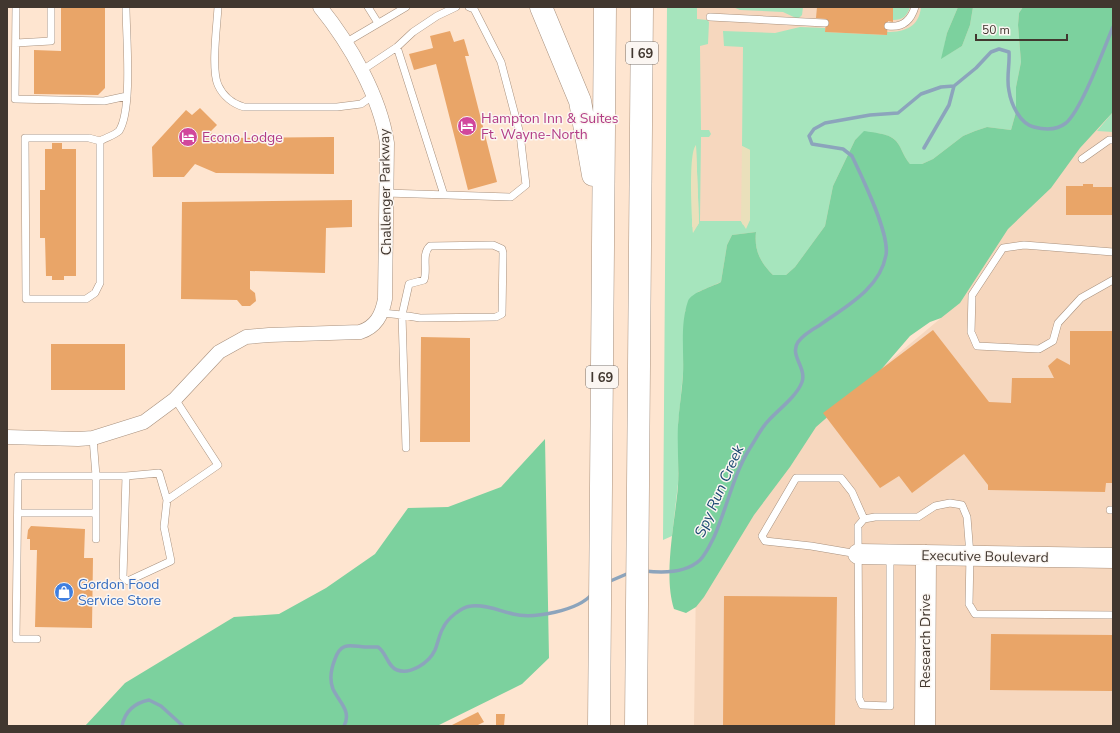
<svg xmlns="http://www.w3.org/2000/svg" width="1120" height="733" font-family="'Nunito Sans',sans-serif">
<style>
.built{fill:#f6d7be}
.green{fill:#a6e5bd;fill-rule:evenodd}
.forest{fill:#7cd19e}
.sand{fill:#eae0bb}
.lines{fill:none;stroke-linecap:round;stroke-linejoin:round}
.stream{stroke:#8ca4bc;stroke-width:3.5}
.building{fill:#e9a568}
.lane-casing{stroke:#a8917e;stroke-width:8}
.street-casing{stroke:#a8917e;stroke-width:15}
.secondary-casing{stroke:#a8917e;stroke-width:21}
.highway-casing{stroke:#a8917e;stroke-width:23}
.lane{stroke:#fff;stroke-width:7}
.street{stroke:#fff;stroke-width:14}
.secondary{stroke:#fff;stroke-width:20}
.highway{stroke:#fff;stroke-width:22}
.labels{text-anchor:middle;stroke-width:3;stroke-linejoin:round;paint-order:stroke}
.shield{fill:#fbf6f2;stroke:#79706a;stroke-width:1}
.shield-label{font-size:13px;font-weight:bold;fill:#41372f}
.hotel-label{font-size:14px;fill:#b23c85;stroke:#fbf6f2;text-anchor:start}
.street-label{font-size:14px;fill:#41372f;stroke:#fbf6f2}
.shop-label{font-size:14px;fill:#366cbe;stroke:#fbf6f2;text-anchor:start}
.water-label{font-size:15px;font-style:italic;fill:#194871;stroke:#fbf6f2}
</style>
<rect width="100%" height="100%" fill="#fee5d0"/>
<!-- built -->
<path class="built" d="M 683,7 L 1113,7 L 1113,726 L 694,726 L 696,580 L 801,435 L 941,318 L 1054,153 L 696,512 Z"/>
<!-- green -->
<path class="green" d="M 667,7 L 697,7 L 697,19 L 707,20 L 709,22 L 708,44 L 700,46 L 701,130 L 709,130 L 711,134 L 709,137 L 701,137 L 700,221 L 741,221 L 743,225 L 750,220 L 750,150 L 742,146 L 743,47 L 724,46 L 723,31 L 775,33 L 800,27 L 825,28 L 825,32 L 887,35 L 887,32 C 905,32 919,27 921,7 L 958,7 L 947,33 L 942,58 L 962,46 L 970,25 L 973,7 L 1023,7 L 1019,13 L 1018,25 L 1021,62 L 1016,87 L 1016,112 L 1011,130 L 987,127 L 975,131 L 963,136 L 933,159 L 922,164 L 910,164 C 904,157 903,152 899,145 C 893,133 875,133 864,132 L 855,140 L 833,186 L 825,226 L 795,267 L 786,275 L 773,275 C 760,262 754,250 756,232 L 732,235 L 727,245 L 721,282 L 698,292 L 685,311 L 683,374 L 678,425 L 678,484 L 672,536 L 663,540 ZM 696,146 L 699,223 L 697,226 L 692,227 L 692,163 Z
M 733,7 L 803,7 L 802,15 L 798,19 L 783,12 L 740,10 Z
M 893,7 L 910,7 C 907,16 903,20 893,20 Z
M 1113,112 L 1113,132 L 1097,131 Z"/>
<!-- forest -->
<path class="forest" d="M 958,7 L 973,7 L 970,25 L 962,46 L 941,59 L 947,33 Z
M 1023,7 L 1113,7 L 1113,112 L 1080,148 L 1051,188 L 1008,229 L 960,303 L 941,318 L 930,322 L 910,336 L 879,372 L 816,427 L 790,467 L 754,515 L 704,597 L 696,607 L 686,613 L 674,609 C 663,575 675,522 678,486 C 679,466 677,445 678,425 C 679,408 682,391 683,374 C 684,350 680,324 688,301 C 692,292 712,287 721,282 L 727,245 L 732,235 L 756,232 C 754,250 760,262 773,275 L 786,275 L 795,267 L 825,226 L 833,186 L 855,140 L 864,131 C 875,133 893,133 899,145 C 903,152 904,157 910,164 L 922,164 L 933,159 L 963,136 L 975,131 L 987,127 L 1011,130 L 1016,112 L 1016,87 L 1021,62 L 1018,25 L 1019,13 Z
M 545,439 L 549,658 L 522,684 L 437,726 L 85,726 L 125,683 L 234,617 L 279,614 L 326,588 L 375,554 L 408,508 L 448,507 L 501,487 Z"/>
<!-- sand -->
<path class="sand" d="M 696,145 L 699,223 L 693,233 C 692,219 688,153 696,145 Z
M 742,146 L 750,150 L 750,220 L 746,229 L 741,221 Z"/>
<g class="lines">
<!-- stream -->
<path class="stream" d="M 924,148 L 949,105 L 954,86 L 976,68 L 991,52 L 999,49 L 1009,52 C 1010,65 1006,78 1009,91 C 1011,104 1020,124 1034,127 C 1045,130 1057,130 1066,123 C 1082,109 1104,48 1113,27
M 645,571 C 662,573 686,573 700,560 C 706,554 710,545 714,537 C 727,508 733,475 750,448 C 756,439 761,428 769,420 C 778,410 797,396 802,382 C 807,368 789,355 798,342 C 803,335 813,329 820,325 C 845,307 880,289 886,255 C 890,234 862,177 852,156 L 843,149 L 812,144 L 809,136 L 814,129 L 825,123 L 870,115 L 898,113 L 921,94 L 941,87 L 954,86
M 608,582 L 629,573
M 122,726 C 125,711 134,703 149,700 L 161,706 L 183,726
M 344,726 C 352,711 339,702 333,689 C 329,679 331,669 335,659 C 341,641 351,646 365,647 C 370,647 374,647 378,647 C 386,652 388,667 397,670 C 410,675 429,663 435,650 C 438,643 439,635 443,628 C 447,619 461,607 471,606 C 485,604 500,611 513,614 C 533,619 578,611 592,594"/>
</g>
<!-- building -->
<path class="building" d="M 61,7 L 105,7 L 105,88 L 98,95 L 34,94 L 34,50 L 61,51 Z
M 817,7 L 893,7 L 893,22 L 888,21 L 887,35 L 825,32 L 826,19 L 816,18 Z
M 450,31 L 454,42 L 464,39 L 469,56 L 465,56 L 497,182 L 468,190 L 436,64 L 414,70 L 409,54 L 433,48 L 430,36 Z
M 200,108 L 217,125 L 210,132 L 216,138 L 334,137 L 334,174 L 216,173 L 195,164 L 184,177 L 153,177 L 152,147 L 186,110 L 192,115 Z
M 52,143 L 62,143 L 62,149 L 76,149 L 76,276 L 64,276 L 64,280 L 52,280 L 52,276 L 46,276 L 45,238 L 40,238 L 40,190 L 45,190 L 45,149 L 52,149 Z
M 1083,184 L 1093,184 L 1093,187 L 1113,187 L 1113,215 L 1066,215 L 1066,186 L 1083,186 Z
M 352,200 L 352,227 L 326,228 L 325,273 L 250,271 L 250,289 L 255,293 L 256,301 L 250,306 L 242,306 L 237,300 L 181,299 L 182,202 Z
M 933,330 L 989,402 L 1011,403 L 1012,378 L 1054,378 L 1048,366 L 1057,358 L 1070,365 L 1070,331 L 1113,331 L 1113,483 L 1106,483 L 1105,492 L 988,490 L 988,485 L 964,454 L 912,493 L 899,476 L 880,488 L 823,413 Z
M 421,337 L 470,338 L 470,442 L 420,442 Z
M 51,344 L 125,344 L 125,390 L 51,390 Z
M 31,526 L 85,529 L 84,558 L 93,558 L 92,628 L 35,627 L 37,550 L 30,550 L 30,539 L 27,539 L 28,530 Z
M 724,596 L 837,597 L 835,726 L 723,726 Z
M 991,634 L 1113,635 L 1113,691 L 990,690 Z
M 478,712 L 484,722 L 476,726 L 450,726 Z
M 496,714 L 505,714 L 504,726 L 496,726 Z"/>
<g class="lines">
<defs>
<path id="lane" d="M 16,7 L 15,99 L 104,101 L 127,96
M 218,7 C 217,26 211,69 218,85 C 223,96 233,104 244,107 L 337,107 L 361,104 L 374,95
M 368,7 L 378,23
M 710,17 L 825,23
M 888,26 C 903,28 911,20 915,7
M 16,43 L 51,41 L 51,7
M 345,43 L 406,7
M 397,47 L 444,195
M 361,71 L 397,47 L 413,32 L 437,16 L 456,7
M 100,141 L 100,283 L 95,293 L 86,299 L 26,299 L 25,138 L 89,138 L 100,141 C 105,138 115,135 119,131 C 133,110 126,34 126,7
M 1082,159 L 1109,140 L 1113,140
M 386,193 L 511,197 L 526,185 L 520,134 L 501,62 L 474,9 L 469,7
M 493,245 L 502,249 L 503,253 L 502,314 L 496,317 L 420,318 L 402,315 L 409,284 L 424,280 C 428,270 421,254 430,246 Z
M 1113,252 L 1024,245 L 1003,248 L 972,295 L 971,332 L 977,346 L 1039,349 L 1053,341 L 1058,323 L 1081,298 L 1113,280
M 382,313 L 402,315 L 406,448
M 167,500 L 218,465 L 175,399
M 1110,510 L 1113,510
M 18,513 L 96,513 L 96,476 L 126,476 L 123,577 L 128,581 L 171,561 L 164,527 L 167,500 L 159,473 L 126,476
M 96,539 L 96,513
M 858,554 L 811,546 L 765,541 L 762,536 L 796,478 L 841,478 L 852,492 L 864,519
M 890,556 L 890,706 L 862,705 L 859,698 L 858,526 L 864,519 L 875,517 L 918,517 L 935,506 L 950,503 L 962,505 L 967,517 L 970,555 L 969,604 L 975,614 L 1113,615
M 37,639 L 16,639 L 18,476 L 96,476 L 93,438"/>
<path id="street" d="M 7,437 L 78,439 L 93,438 L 144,422 L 175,399 L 219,352 L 246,337 L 269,335 L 360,332 C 376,327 382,315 385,299 L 387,143 C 380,96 350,44 320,7"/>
<path id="secondary" d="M 858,554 L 1113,558
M 925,726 L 926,555"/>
<path id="highway" d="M 541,7 L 580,101 L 593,175
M 599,726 L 605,7
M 636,726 L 642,7"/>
</defs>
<!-- lane casing -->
<use href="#lane" class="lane-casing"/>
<!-- street casing -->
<use href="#street" class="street-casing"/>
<!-- secondary casing -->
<use href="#secondary" class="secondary-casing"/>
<!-- highway casing -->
<use href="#highway" class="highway-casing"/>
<!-- lane -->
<use href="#lane" class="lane"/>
<!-- street -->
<use href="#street" class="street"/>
<!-- secondary -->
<use href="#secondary" class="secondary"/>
<!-- highway -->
<use href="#highway" class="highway"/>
</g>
<!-- icons -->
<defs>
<symbol id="hotel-disc" viewBox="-11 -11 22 22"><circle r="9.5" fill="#d1479c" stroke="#fbf6f2"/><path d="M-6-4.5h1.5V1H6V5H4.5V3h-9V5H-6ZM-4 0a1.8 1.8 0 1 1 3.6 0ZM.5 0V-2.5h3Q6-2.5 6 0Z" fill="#fff"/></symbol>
<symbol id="shop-disc" viewBox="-11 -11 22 22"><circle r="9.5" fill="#3f7fe0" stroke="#fbf6f2"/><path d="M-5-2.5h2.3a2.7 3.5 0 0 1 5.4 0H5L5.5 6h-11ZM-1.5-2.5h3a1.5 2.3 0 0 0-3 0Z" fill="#fff"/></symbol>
</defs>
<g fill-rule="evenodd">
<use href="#hotel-disc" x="456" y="115" width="22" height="22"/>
<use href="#hotel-disc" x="177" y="126" width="22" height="22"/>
<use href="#shop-disc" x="53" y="581" width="22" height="22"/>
</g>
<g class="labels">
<!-- shield labels -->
<g class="shield">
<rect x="626" y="42" width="32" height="22" rx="3"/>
<rect x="586" y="366" width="32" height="22" rx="3"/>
</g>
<g class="shield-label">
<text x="642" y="58">I 69</text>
<text x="602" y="382">I 69</text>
</g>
<!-- hotel labels -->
<g class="hotel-label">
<text x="481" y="123">Hampton Inn &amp; Suites<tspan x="481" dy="16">Ft. Wayne-North</tspan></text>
<text x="202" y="142">Econo Lodge</text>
</g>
<!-- street labels -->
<g class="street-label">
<text transform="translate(385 192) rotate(-91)" y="5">Challenger Parkway</text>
<text transform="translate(985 556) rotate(1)" y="5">Executive Boulevard</text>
<text transform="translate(925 641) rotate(-90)" y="5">Research Drive</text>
</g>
<!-- shop labels -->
<g class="shop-label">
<text x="78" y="589">Gordon Food<tspan x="78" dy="16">Service Store</tspan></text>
</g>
<!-- water labels -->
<g class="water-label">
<text transform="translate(719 491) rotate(-66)" y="5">Spy Run Creek</text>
</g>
</g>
<!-- border -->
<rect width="1120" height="733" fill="none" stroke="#41372f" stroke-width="16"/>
<!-- scale -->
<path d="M976 34v6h91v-6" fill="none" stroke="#41372f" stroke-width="2"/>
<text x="982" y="34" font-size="12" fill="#41372f" stroke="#fbf6f2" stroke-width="3" paint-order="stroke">50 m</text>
</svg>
